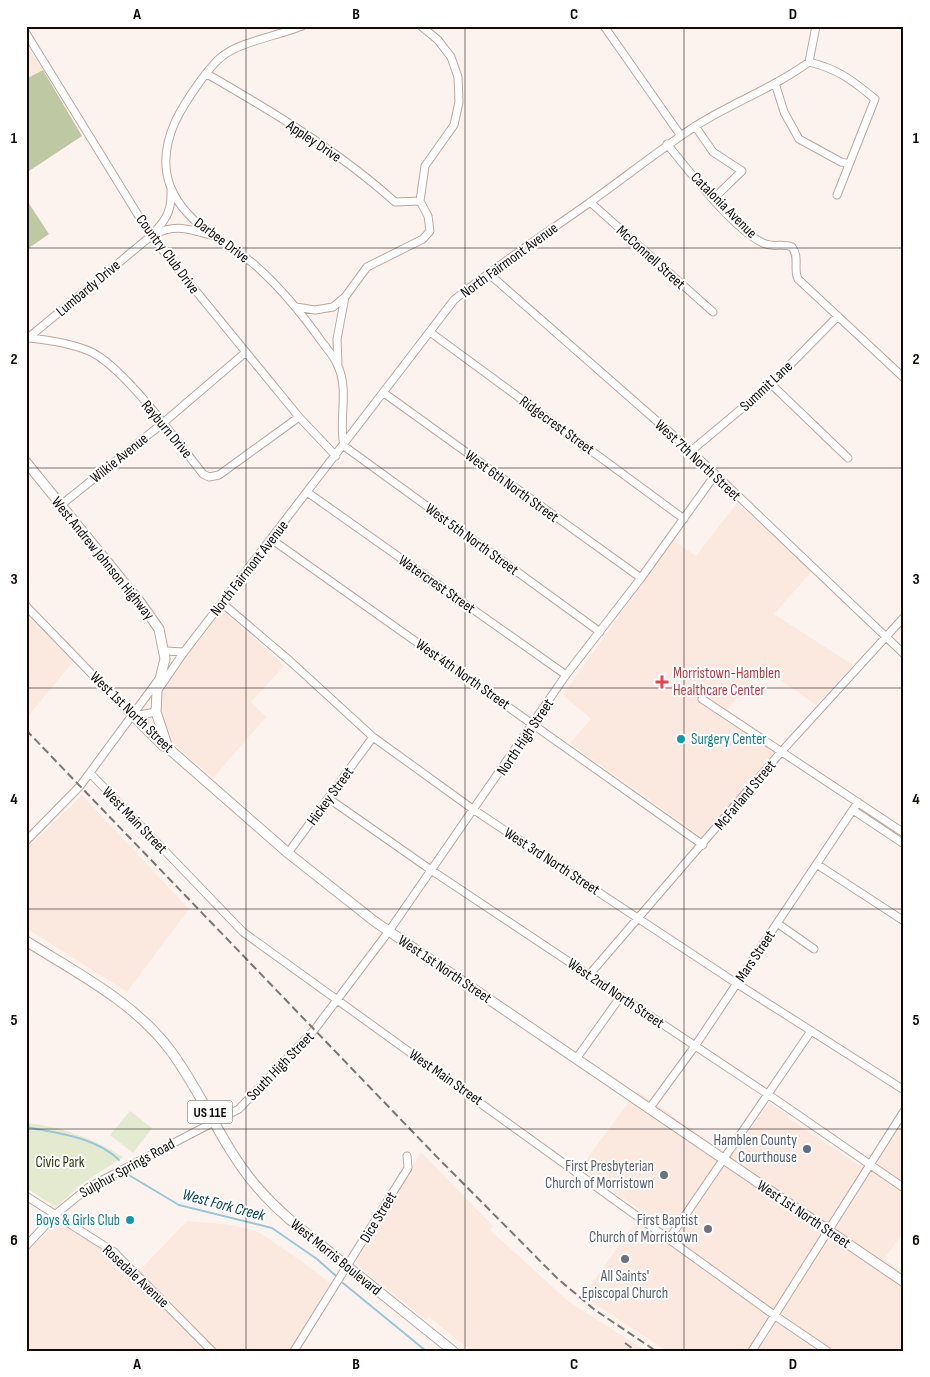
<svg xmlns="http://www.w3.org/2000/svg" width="930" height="1377" font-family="'Sofia Sans Condensed',sans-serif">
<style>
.built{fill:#fbe8df}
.green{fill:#e3ead0}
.forest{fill:#bec9a3}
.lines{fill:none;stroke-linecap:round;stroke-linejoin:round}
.stream{stroke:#9ac6d7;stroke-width:2}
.minor-casing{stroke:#bea79d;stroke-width:9}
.major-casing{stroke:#bea79d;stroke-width:11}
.minor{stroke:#fff;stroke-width:7}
.major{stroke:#fff;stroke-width:9}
.rail{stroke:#7d7571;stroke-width:2;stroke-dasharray:8 4;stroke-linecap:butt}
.grid{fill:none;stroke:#110a07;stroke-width:1;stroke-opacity:0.55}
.health-dot{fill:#e0444e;stroke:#fff;stroke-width:2}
.culture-dot{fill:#0f9aa8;stroke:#fff;stroke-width:2}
.service-dot{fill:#5c6f8a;stroke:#fff;stroke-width:2}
.worship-dot{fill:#6b7280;stroke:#fff;stroke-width:2}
.labels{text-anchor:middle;stroke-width:4;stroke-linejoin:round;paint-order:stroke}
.shield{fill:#fff;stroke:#585451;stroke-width:1}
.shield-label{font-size:14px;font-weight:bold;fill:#110a07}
.street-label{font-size:15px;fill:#110a07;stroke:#fff}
.health-label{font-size:15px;fill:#be3a42;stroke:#fff;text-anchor:start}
.culture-label{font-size:15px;fill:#0d838f;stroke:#fff;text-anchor:start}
.service-label{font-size:15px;fill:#4e5e75;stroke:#fff;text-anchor:end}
.park-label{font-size:15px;fill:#2e370b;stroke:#fff}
.worship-label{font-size:15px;fill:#5b616d;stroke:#fff;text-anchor:end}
.water-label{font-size:16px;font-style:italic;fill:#054658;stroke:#fff}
.neatline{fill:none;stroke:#110a07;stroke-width:2}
.grid-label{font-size:16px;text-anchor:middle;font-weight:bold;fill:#110a07}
</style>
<rect width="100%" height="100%" fill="#fdf3ee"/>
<!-- built -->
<path class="built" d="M 26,44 L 43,70 L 26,79 Z
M 737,503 L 812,571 L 774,614 L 853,665 L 816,705 L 763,668 L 727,710 L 780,746 L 702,837 L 570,743 L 591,719 L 563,695 L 673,540 L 696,556 Z
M 26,606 L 77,657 L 26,719 Z
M 221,608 L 284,666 L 251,702 L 266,717 L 213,778 L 174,744 L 164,726 L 161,705 L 162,692 L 169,677 Z
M 82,795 L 189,909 L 127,992 L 26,928 L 26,849 Z
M 637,1091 L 731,1156 L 769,1103 L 788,1115 L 788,1118 L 859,1165 L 868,1153 L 879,1160 L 904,1120 L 904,1231 L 884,1259 L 904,1273 L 904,1351 L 667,1351 L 583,1296 L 643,1212 L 580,1168 Z
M 421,1152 L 493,1226 L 490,1230 L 569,1302 L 646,1351 L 471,1351 L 429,1317 L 426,1320 L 361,1268 L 357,1263 L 358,1256 Z
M 56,1214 L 97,1240 L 137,1273 L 187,1221 L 225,1224 L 249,1229 L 260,1233 L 300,1260 L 330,1283 L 333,1290 L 294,1351 L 26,1351 L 26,1246 Z"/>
<!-- green -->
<path class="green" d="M 130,1111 L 152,1128 L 133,1153 L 110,1135 Z
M 26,1123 C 62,1126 93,1139 123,1157 L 80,1185 L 56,1207 L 26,1188 Z"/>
<!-- forest -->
<path class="forest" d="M 43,70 L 82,136 L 26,173 L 26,79 Z
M 26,199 L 49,234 L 26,250 Z"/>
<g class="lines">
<!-- stream -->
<path class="stream" d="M 26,1127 C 56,1133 96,1137 119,1160
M 127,1174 L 179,1205 L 272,1228 L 317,1259 L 336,1276
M 343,1283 L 426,1351"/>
<defs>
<path id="minor" d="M 302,26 C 280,35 241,42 224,55 C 209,65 183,105 175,122 C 153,172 172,207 215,237 C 228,247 243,255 255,265 C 281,288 303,315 322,342 C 327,349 334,356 337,364 C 350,390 338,420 344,446
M 604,26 L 681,136
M 26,33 L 151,236 L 299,417 L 336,456
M 809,62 C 838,69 852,80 875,99 L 837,195
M 809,62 L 816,26
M 207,74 C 270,110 341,153 395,202 L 420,201
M 775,83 L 784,112 L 799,139 L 841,162 L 849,164
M 695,126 L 713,152 L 742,171 L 713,199
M 667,144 C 689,171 733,229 763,243 C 773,248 782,243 792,247 C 800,257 793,269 798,279 L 904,378
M 590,202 L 713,312
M 155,234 C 175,224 190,229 210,235
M 488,273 L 691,451 L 904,654
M 296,307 L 315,310 L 333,307 L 345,297 L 367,267 L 423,239 L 430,231 L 428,216 L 420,201 L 425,166 L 454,125 L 459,102 L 458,77 L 451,57 L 438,40 L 421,26
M 430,332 L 684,519
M 28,338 L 151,236 C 165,221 172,212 171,191
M 29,338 C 49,340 70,343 89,351 C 123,365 178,443 203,474 L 209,477 L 219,475 L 299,417
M 338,364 L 337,339 L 345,297
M 771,384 L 848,458
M 384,393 L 641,578
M 344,446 L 600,632
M 691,451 L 771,384 L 838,316
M 307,492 L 566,675
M 61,505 L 163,423 L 246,352
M 271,539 L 703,845
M 222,603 L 290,661 L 373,737 L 474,810 L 736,983 L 904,1090
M 26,606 L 142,726 L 163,747 L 168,748
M 165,651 L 184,652
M 160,687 L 184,652 L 454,300 C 497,265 544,235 589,203 C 624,178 658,151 694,127 C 731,103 774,88 809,62
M 702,699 L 904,833
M 133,716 L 156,712
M 90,773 L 243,932 L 774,1315 L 827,1351
M 328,798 L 431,870 L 769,1095 L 904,1188
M 853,810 L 904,844
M 26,841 L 80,786 L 159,679
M 288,853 L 373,737
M 818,865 L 904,921
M 777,923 L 814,949
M 589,975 L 781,752 L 904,617
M 576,1059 L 621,996
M 649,1109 L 695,1046 L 858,802
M 26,1196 L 114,1252 L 212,1351
M 669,1239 L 811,1031
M 26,1246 L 56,1214 L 89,1187 L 239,1109 L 315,1029 L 389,931 L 566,675 L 641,578 L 715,475
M 294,1351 L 408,1168 L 407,1156
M 752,1351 L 904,1111"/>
<path id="major" d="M 26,462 L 140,602 L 159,629 L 165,659 L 157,691 L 156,712 L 168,748 L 288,853 L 374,921 L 904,1282
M 26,941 C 77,973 134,1002 170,1050 C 203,1094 222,1147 258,1188 C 281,1215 310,1236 337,1258 C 376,1289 414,1320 453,1351"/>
</defs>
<!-- minor casing -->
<use href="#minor" class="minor-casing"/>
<!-- major casing -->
<use href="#major" class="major-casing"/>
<!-- minor -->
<use href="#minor" class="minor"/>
<!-- major -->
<use href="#major" class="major"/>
<!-- rail -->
<path class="rail" d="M 26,730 L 435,1155 L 558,1279 L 595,1310 L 656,1351
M 625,1343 L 636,1351"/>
</g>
<!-- grid -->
<path class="grid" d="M 246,26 L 246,1351M 465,26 L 465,1351M 684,26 L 684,1351M 26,248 L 904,248M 26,468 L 904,468M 26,688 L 904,688M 26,909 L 904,909M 26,1129 L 904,1129"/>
<!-- markers -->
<path class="health-dot" d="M659.5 674.5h5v5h5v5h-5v5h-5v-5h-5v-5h5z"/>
<g class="culture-dot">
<circle cx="681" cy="739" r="5"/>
<circle cx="130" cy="1220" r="5"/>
</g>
<circle class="service-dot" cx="807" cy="1149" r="5"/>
<g class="worship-dot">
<circle cx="664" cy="1175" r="5"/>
<circle cx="708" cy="1229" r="5"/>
<circle cx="625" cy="1259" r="5"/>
</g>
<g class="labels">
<!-- shield labels -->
<rect class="shield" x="187.5" y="1100.5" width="45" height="23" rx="4"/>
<g class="shield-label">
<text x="210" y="1117">US 11E</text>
</g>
<!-- street labels -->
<g class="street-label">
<text transform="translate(314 141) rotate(34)" y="5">Appley Drive</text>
<text transform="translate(724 205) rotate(45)" y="5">Catalonia Avenue</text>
<text transform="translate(222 240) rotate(37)" y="5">Darbee Drive</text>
<text transform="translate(168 254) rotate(53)" y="5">Country Club Drive</text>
<text transform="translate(651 257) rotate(42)" y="5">McConnell Street</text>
<text transform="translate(509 260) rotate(-36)" y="5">North Fairmont Avenue</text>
<text transform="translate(88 288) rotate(-40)" y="5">Lumbardy Drive</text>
<text transform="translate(766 386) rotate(-43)" y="5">Summit Lane</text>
<text transform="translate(557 425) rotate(36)" y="5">Ridgecrest Street</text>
<text transform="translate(167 429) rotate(50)" y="5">Rayburn Drive</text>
<text transform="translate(119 458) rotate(-39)" y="5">Wilkie Avenue</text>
<text transform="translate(698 460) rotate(43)" y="5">West 7th North Street</text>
<text transform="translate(512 486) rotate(36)" y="5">West 6th North Street</text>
<text transform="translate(472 539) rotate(36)" y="5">West 5th North Street</text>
<text transform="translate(103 558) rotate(51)" y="5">West Andrew Johnson Highway</text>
<text transform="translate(249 568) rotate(-52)" y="5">North Fairmont Avenue</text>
<text transform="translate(437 584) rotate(35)" y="5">Watercrest Street</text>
<text transform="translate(463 674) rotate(35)" y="5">West 4th North Street</text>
<text transform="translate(132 712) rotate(44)" y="5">West 1st North Street</text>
<text transform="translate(525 737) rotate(-56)" y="5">North High Street</text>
<text transform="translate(745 795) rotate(-50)" y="5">McFarland Street</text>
<text transform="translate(330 796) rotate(-54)" y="5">Hickey Street</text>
<text transform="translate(135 820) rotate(46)" y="5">West Main Street</text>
<text transform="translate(552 861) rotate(33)" y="5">West 3rd North Street</text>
<text transform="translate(755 956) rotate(-56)" y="5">Mars Street</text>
<text transform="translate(445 969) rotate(34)" y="5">West 1st North Street</text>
<text transform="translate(616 993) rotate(34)" y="5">West 2nd North Street</text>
<text transform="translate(280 1066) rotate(-46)" y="5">South High Street</text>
<text transform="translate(446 1077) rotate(35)" y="5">West Main Street</text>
<text transform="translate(127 1168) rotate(-29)" y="5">Sulphur Springs Road</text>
<text transform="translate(804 1214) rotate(34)" y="5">West 1st North Street</text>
<text transform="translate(378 1217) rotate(-59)" y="5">Dice Street</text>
<text transform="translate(336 1257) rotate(39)" y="5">West Morris Boulevard</text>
<text transform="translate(136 1276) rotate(43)" y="5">Rosedale Avenue</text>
</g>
<!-- health labels -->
<g class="health-label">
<text x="673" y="678">Morristown-Hamblen<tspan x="673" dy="17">Healthcare Center</tspan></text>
</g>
<!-- culture labels -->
<g class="culture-label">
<text x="691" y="744">Surgery Center</text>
<text x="120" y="1225" text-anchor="end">Boys &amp; Girls Club</text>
</g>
<!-- service labels -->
<g class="service-label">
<text x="797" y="1145">Hamblen County<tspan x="797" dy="17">Courthouse</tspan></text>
</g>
<!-- park labels -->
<g class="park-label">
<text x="60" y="1167">Civic Park</text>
</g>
<!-- worship labels -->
<g class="worship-label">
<text x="654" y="1171">First Presbyterian<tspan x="654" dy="17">Church of Morristown</tspan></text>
<text x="698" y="1225">First Baptist<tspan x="698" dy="17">Church of Morristown</tspan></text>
<text x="625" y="1281" text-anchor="middle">All Saints'<tspan x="625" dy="17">Episcopal Church</tspan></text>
</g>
<!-- water labels -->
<g class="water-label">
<text transform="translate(224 1204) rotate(15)" y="6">West Fork Creek</text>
</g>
</g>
<!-- border -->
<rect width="930" height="1377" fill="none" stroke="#ffffff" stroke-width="55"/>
<rect x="28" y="28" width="874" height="1322" class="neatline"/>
<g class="grid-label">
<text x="137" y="19">A</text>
<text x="356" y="19">B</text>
<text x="574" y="19">C</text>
<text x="793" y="19">D</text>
<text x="14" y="143">1</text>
<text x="916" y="143">1</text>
<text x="14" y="364">2</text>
<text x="916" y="364">2</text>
<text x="14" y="584">3</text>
<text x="916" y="584">3</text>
<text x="14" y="804">4</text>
<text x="916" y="804">4</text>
<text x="14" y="1025">5</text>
<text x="916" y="1025">5</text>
<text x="14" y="1245">6</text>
<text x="916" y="1245">6</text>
<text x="137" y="1369">A</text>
<text x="356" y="1369">B</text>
<text x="574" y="1369">C</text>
<text x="793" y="1369">D</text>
</g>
</svg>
